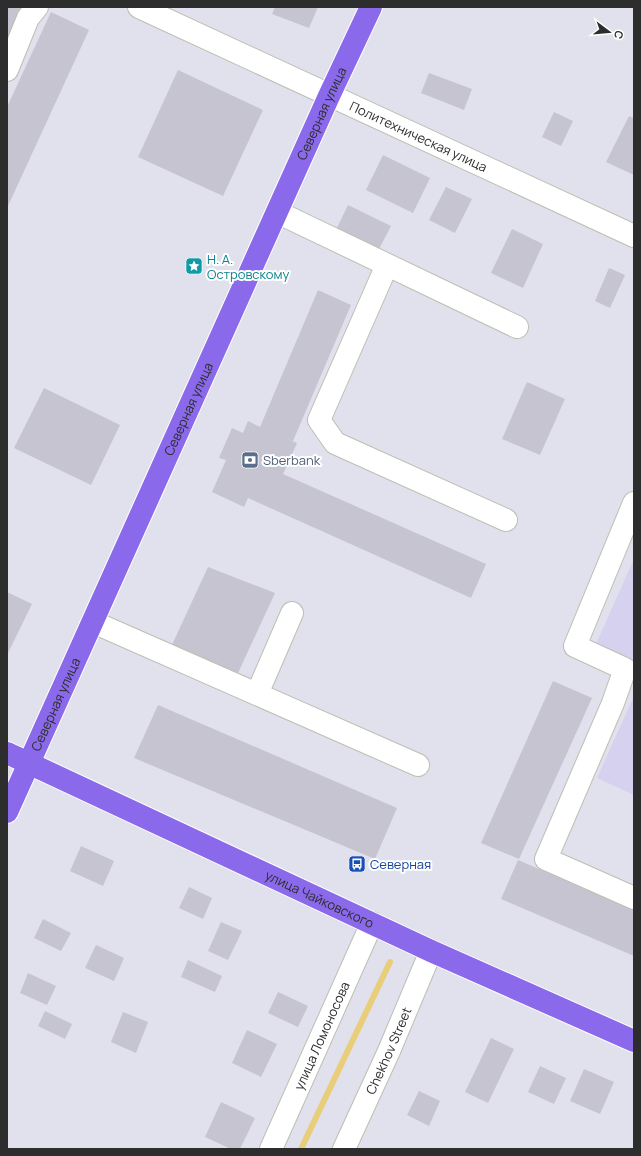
<svg xmlns="http://www.w3.org/2000/svg" width="641" height="1156" font-family="Manrope,sans-serif">
<style>
.education{fill:#d6d1ee}
.lines{fill:none;stroke-linecap:round;stroke-linejoin:round}
.stream{stroke:#e9ce7a;stroke-width:6}
.building{fill:#c6c4d0}
.minor-casing{stroke:#bcbfb3;stroke-width:24}
.major-casing{stroke:#fff;stroke-width:24}
.minor{stroke:#fff;stroke-width:22}
.major{stroke:#8a69ea;stroke-width:22}
.labels{text-anchor:middle;stroke-width:4;stroke-linejoin:round;paint-order:stroke}
.street-label{font-size:13px;fill:#2d2d2d;stroke:#fff}
.culture-label{font-size:13px;fill:#0d838f;stroke:#fff;text-anchor:start}
.service-label{font-size:13px;fill:#4e5e75;stroke:#fff;text-anchor:start}
.transit-label{font-size:13px;fill:#164399;stroke:#fff;text-anchor:start}
</style>
<rect width="100%" height="100%" fill="#e1e0ed"/>
<!-- education -->
<path class="education" d="M 634,559 L 634,661 L 596,644 Z
M 634,696 L 634,795 L 597,778 Z"/>
<g class="lines">
<!-- stream -->
<path class="stream" d="M 301,1149 L 390,962"/>
</g>
<!-- building -->
<path class="building" d="M 7,7 L 23,7 L 7,46 Z
M 275,7 L 318,7 L 309,28 L 272,14 Z
M 51,12 L 89,30 L 7,208 L 7,107 Z
M 178,70 L 263,110 L 223,196 L 138,157 Z
M 429,73 L 472,89 L 464,110 L 421,93 Z
M 554,112 L 573,121 L 561,146 L 542,137 Z
M 629,116 L 634,118 L 634,175 L 606,162 Z
M 383,155 L 430,178 L 413,213 L 366,190 Z
M 446,187 L 472,199 L 455,233 L 429,220 Z
M 348,205 L 391,226 L 378,251 L 336,230 Z
M 512,229 L 543,244 L 523,288 L 491,273 Z
M 609,268 L 625,275 L 610,308 L 595,301 Z
M 318,290 L 351,305 L 293,441 L 283,437 L 297,443 L 283,474 L 486,564 L 471,598 L 248,498 L 244,507 L 212,492 L 226,460 L 219,458 L 232,428 L 243,433 L 248,421 L 260,427 Z
M 527,382 L 565,399 L 540,455 L 502,439 Z
M 44,388 L 120,425 L 91,485 L 14,448 Z
M 208,567 L 275,593 L 238,673 L 171,647 Z
M 7,592 L 32,604 L 7,655 Z
M 553,681 L 592,698 L 519,859 L 481,843 Z
M 158,705 L 397,808 L 375,859 L 134,758 Z
M 81,846 L 114,861 L 103,886 L 70,871 Z
M 518,860 L 634,910 L 634,956 L 501,899 Z
M 189,887 L 212,898 L 203,919 L 179,908 Z
M 43,919 L 71,933 L 61,951 L 34,938 Z
M 221,922 L 242,931 L 228,960 L 208,951 Z
M 96,945 L 124,958 L 114,981 L 85,968 Z
M 188,960 L 222,976 L 215,992 L 181,977 Z
M 28,973 L 56,986 L 47,1005 L 20,993 Z
M 278,992 L 308,1006 L 298,1027 L 268,1013 Z
M 45,1011 L 72,1024 L 65,1039 L 38,1026 Z
M 123,1012 L 148,1022 L 136,1053 L 111,1042 Z
M 247,1030 L 277,1044 L 261,1077 L 232,1063 Z
M 491,1038 L 514,1049 L 488,1103 L 465,1092 Z
M 540,1066 L 566,1078 L 554,1104 L 528,1092 Z
M 584,1069 L 614,1082 L 600,1114 L 570,1101 Z
M 419,1091 L 440,1101 L 429,1126 L 407,1115 Z
M 221,1102 L 255,1118 L 240,1149 L 231,1149 L 205,1137 Z"/>
<g class="lines">
<defs>
<g id="minor">
<path id="s1" d="M 139,7 L 634,236"/>
<path d="M 7,70 L 28,18 L 37,7"/>
<path d="M 277,212 L 517,327"/>
<path d="M 387,265 L 319,420 L 335,443 L 506,520"/>
<path d="M 634,503 L 575,646 L 625,669 L 613,703 L 546,859 L 634,898"/>
<path d="M 93,622 L 418,765"/>
<path d="M 257,694 L 292,613"/>
<path id="s2" d="M 271,1149 L 372,923"/>
<path id="s3" d="M 344,1149 L 389,1051 L 431,951"/>
</g>
<g id="major">
<path id="s4" d="M 7,753 L 431,951 L 634,1041"/>
<path id="s5" d="M 7,812 L 329,96 L 371,7"/>
</g>
</defs>
<!-- minor casing -->
<use href="#minor" class="minor-casing"/>
<!-- major casing -->
<use href="#major" class="major-casing"/>
<!-- minor -->
<use href="#minor" class="minor"/>
<!-- major -->
<use href="#major" class="major"/>
</g>
<!-- icons -->
<defs>
<symbol id="sight-square" viewBox="-11 -11 22 22"><rect x="-9" y="-9" width="18" height="18" rx="4" fill="#0f9aa8" stroke="#fff"/><path d="M0-6L1.8-2.2L6-1.7L2.9 1.2L3.7 5.4L0 3.3L-3.7 5.4L-2.9 1.2L-6-1.7L-1.8-2.2Z" fill="#fff"/></symbol>
<symbol id="bank-square" viewBox="-11 -11 22 22"><rect x="-9" y="-9" width="18" height="18" rx="4" fill="#5c6f8a" stroke="#fff"/><path d="M-6-4H6V4H-6ZM0-2.3a2.3 2.3 0 1 0 0 4.6a2.3 2.3 0 1 0 0-4.6Z" fill="#fff"/></symbol>
<symbol id="bus-square" viewBox="-11 -11 22 22"><rect x="-9" y="-9" width="18" height="18" rx="4" fill="#1a4fb4" stroke="#fff"/><path d="M-5-6H5V4H4V6H2V4H-2V6H-4V4H-5ZM-3.5-4V0h7V-4ZM-3.5 1.2v1.5H-2V1.2ZM2 1.2v1.5H3.5V1.2Z" fill="#fff"/></symbol>
</defs>
<g fill-rule="evenodd">
<use href="#sight-square" x="184" y="256" width="20" height="20"/>
<use href="#bank-square" x="240" y="450" width="20" height="20"/>
<use href="#bus-square" x="347" y="854" width="20" height="20"/>
</g>
<g class="labels">
<!-- street labels -->
<g class="street-label">
<text dy="5" stroke="none"><textPath href="#s5" startOffset="766">Северная улица</textPath></text>
<text dy="5" stroke="none"><textPath href="#s1" startOffset="308">Политехническая улица</textPath></text>
<text dy="5" stroke="none"><textPath href="#s5" startOffset="442">Северная улица</textPath></text>
<text dy="5" stroke="none"><textPath href="#s5" startOffset="118">Северная улица</textPath></text>
<text dy="5" stroke="none"><textPath href="#s4" startOffset="345">улица Чайковского</textPath></text>
<text dy="5" stroke="none"><textPath href="#s2" startOffset="124">улица Ломоносова</textPath></text>
<text dy="5" stroke="none"><textPath href="#s3" startOffset="108">Chekhov Street</textPath></text>
</g>
<!-- culture labels -->
<g class="culture-label">
<text x="207" y="264">Н. А.<tspan x="207" dy="15">Островскому</tspan></text>
</g>
<!-- service labels -->
<g class="service-label">
<text x="263" y="465">Sberbank</text>
</g>
<!-- transit labels -->
<g class="transit-label">
<text x="370" y="869">Северная</text>
</g>
</g>
<!-- border -->
<rect width="641" height="1156" fill="none" stroke="#2d2d2d" stroke-width="16"/>
<!-- north arrow -->
<g transform="translate(609 32) rotate(106)" stroke="#ffffff" stroke-width="3" paint-order="stroke">
<path d="M0-3L7 15L0 10L-7 15Z" fill="#2d2d2d"/>
<text y="-6" font-size="11" font-weight="bold" text-anchor="middle" fill="#2d2d2d">С</text>
</g>
</svg>
